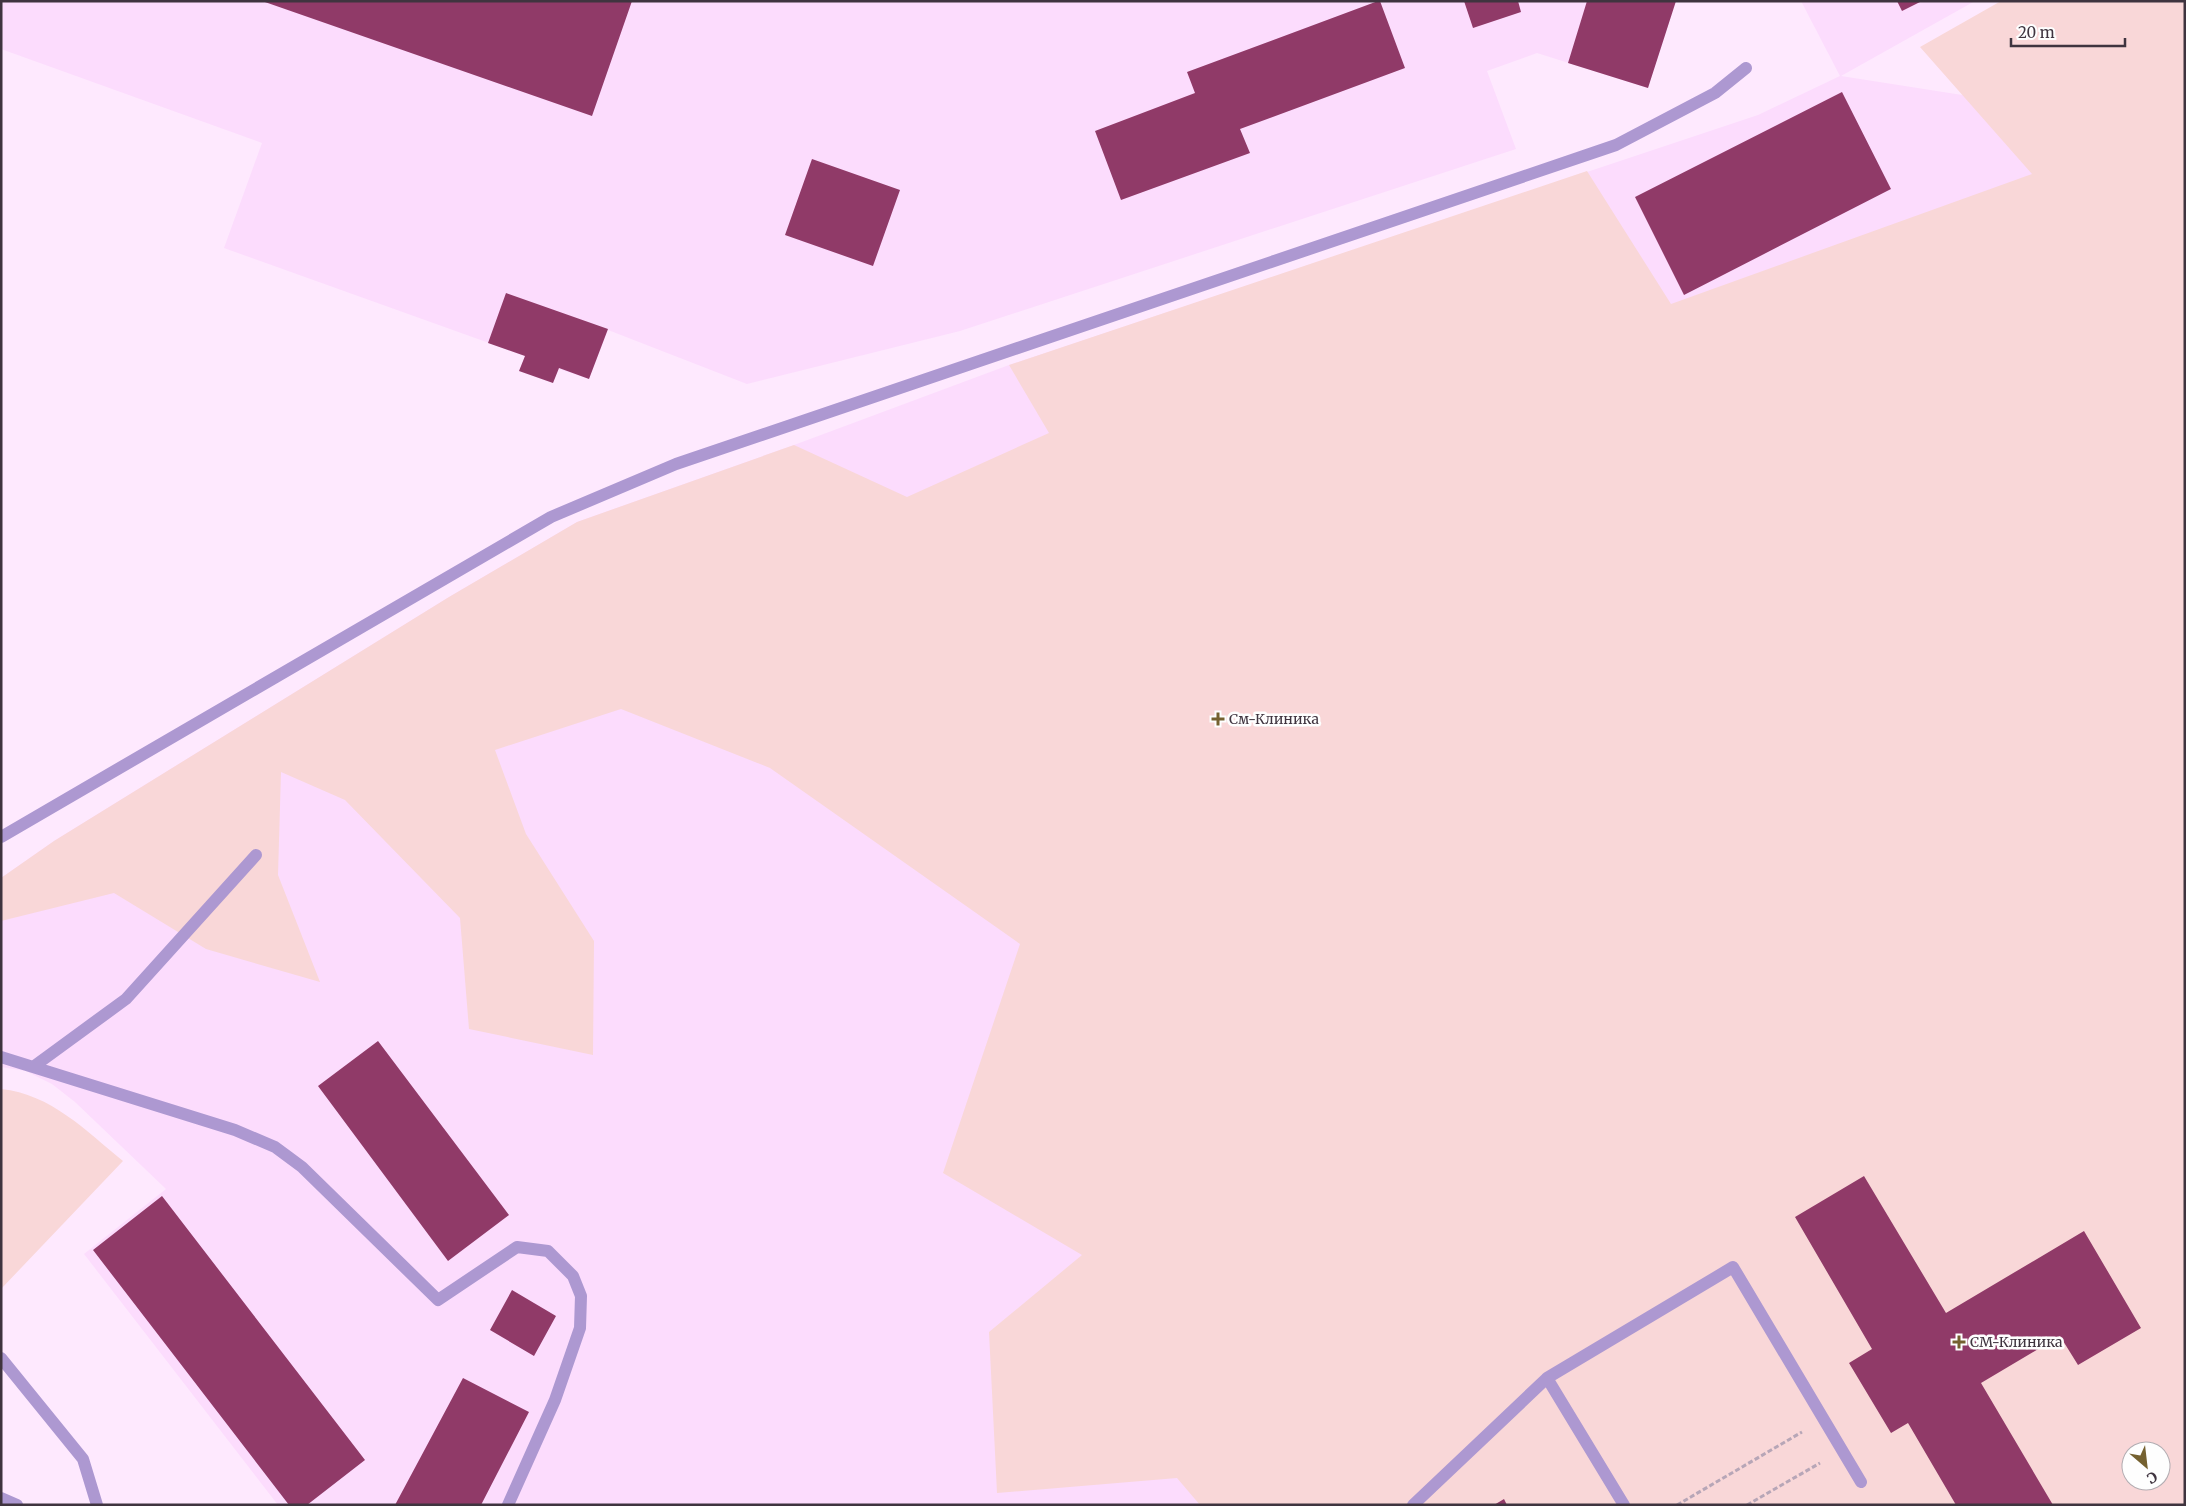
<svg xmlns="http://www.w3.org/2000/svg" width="2186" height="1506" font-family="Merriweather,serif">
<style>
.built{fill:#fcdcfd;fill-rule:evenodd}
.green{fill:#f9d7d8;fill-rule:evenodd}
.building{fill:#903a68}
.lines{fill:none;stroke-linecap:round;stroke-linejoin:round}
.path{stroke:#b7a6b7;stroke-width:3;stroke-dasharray:5 2.5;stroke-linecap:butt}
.lane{stroke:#ad98d1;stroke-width:12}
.poi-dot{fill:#756130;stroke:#fefefe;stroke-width:2}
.labels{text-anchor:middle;stroke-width:5;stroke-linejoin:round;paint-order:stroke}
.poi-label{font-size:14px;fill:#3f343f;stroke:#fefefe;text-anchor:start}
</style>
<rect width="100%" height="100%" fill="#fee9fe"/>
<!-- built -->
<path class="built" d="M 1,1 L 1676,1 L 1648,88 L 1537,53 L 1487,71 L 1516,149 L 960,331 L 747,384 L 608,330 L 589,379 L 559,369 L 553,383 L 519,371 L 525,356 L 224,248 L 262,143 L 1,49 Z
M 1801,1 L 1975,1 L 1841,76 L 2185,130 L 2185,1505 L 278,1505 L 84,1254 L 166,1189 L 75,1102 L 52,1084 L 26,1071 L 1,1067 L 1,878 L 54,841 L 449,597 L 577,522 L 794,445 L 1009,365 L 1758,115 L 1840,76 ZM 2131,1451 L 2161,1451 L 2161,1481 L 2131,1481 Z"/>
<!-- green -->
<path class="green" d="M 2001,1 L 2185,1 L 2185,1505 L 1200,1505 L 1177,1478 L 997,1493 L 989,1332 L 1082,1255 L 943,1173 L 1020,944 L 770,768 L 621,709 L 495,750 L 526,834 L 594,941 L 593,1055 L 469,1029 L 460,918 L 345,800 L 281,772 L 278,875 L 320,982 L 206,949 L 114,893 L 1,921 L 1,878 L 54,841 L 449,597 L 577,522 L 794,445 L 907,497 L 1049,433 L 1009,365 L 1587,171 L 1671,304 L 2032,174 L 1920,47 ZM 2131,1451 L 2161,1451 L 2161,1481 L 2131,1481 Z
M 1,1089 C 51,1094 86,1131 123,1161 L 1,1289 Z"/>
<!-- building -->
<path class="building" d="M 262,1 L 632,1 L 592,116 Z
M 1378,1 L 1380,1 L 1405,68 L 1240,129 L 1250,153 L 1121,200 L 1095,131 L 1195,93 L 1187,72 Z
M 1464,1 L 1518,1 L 1521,12 L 1473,28 Z
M 1587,1 L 1676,1 L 1648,88 L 1568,63 Z
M 1897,1 L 1922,1 L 1902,11 Z
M 1842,92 L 1891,189 L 1684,295 L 1635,197 Z
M 812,159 L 900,190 L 873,266 L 785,235 Z
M 506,293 L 608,329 L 589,379 L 559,368 L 553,383 L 519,371 L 525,356 L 488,343 Z
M 378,1041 L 509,1215 L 448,1261 L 318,1086 Z
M 1864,1176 L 1946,1313 L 2084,1231 L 2141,1328 L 2078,1365 L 2060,1336 L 1981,1383 L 2053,1505 L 1956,1505 L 1908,1423 L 1891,1433 L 1849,1363 L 1872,1349 L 1795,1217 Z
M 162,1196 L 365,1460 L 307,1505 L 289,1505 L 93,1250 Z
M 512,1290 L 556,1316 L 534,1356 L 490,1330 Z
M 463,1378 L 529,1412 L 481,1505 L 395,1505 Z
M 1504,1499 L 1507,1505 L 1494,1505 Z"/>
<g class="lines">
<!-- path -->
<path class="path" d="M 1677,1505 L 1802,1432
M 1747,1505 L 1820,1463"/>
<!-- lane -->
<path class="lane" d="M 1,837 L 551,517 L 676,464 L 1616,145 L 1715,93 L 1746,68
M 1,1057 L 235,1130 L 275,1147 L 302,1167 L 438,1300 L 517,1247 L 548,1251 L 573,1276 L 581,1296 L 580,1328 L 555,1400 L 508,1505
M 33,1067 L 126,999 L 256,855
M 1,1358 L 83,1459 L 97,1505
M 1547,1378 L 1733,1267 L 1861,1482
M 1,1498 L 17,1505
M 1413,1505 L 1547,1378 L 1624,1505"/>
</g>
<!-- markers -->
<g class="poi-dot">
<path d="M1215.5 711.5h5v5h5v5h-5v5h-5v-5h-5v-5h5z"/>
<path d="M1956.5 1334.5h5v5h5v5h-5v5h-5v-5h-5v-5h5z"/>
</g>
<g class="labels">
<!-- poi labels -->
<g class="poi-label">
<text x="1229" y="724">См-Клиника</text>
<text x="1970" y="1347">СМ-Клиника</text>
</g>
</g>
<!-- border -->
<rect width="2186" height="1506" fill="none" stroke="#3f343f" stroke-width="5"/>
<!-- north arrow -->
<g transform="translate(2146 1466) rotate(152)"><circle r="24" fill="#fefefe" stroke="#b2adb2"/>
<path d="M0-4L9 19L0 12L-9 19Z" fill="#756130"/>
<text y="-8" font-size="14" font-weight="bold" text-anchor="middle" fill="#3f343f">С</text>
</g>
<!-- scale -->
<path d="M2011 38v8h114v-8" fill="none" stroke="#3f343f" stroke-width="2.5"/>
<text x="2018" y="38" font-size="15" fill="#3f343f" stroke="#fefefe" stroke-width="4" paint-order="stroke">20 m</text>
</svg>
